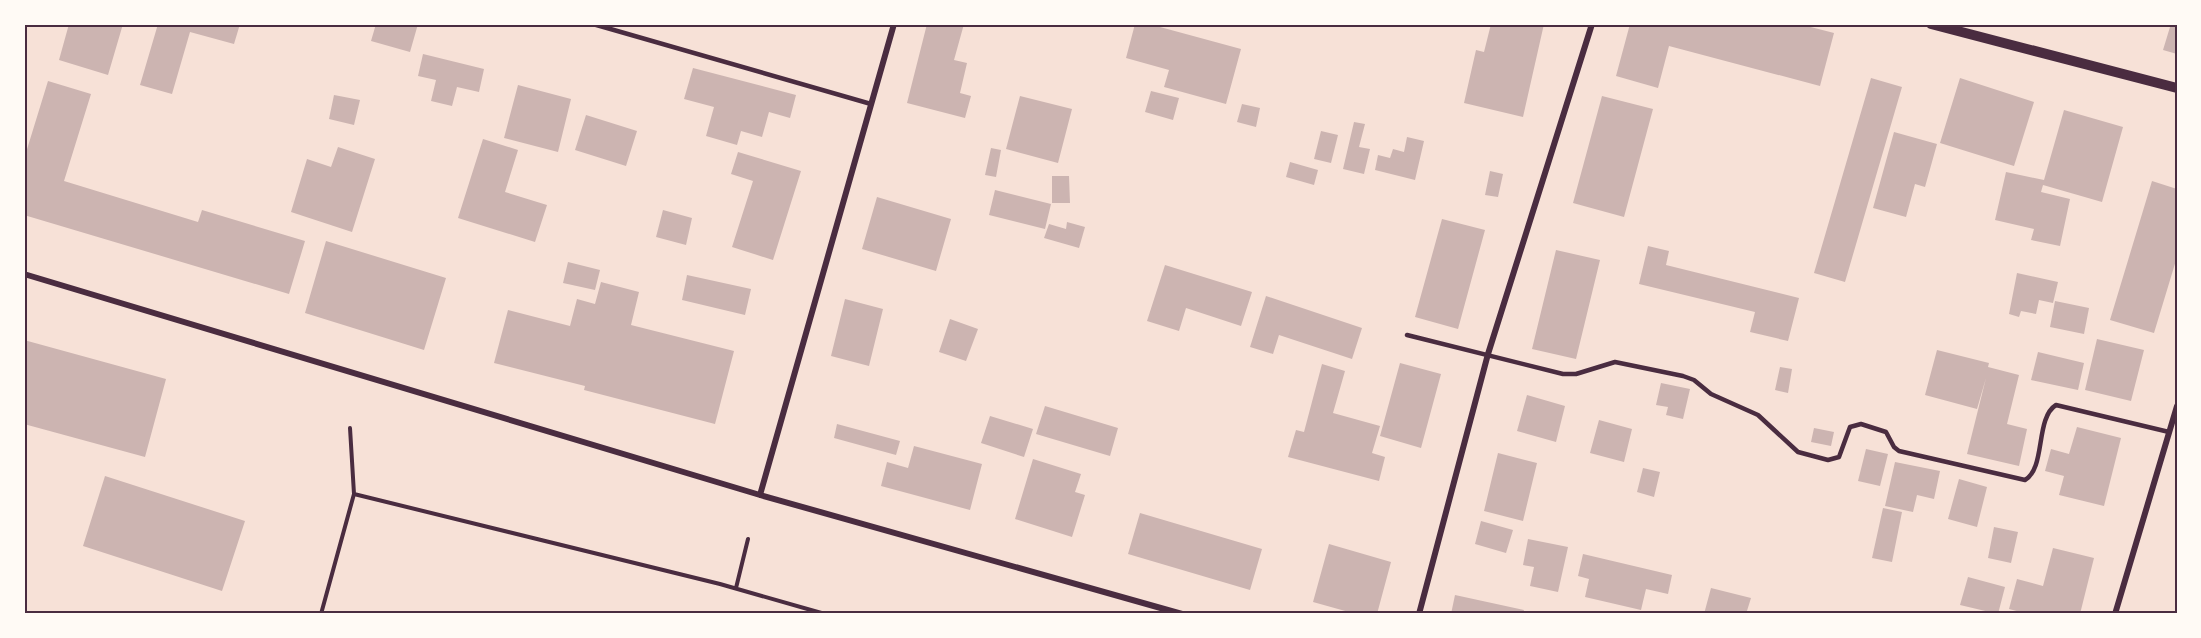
<svg xmlns="http://www.w3.org/2000/svg" width="2201" height="638" font-family="Merriweather,serif">
<style>
.building{fill:#ccb4b1}
.lines{fill:none;stroke-linecap:round;stroke-linejoin:round}
.path{stroke:#4a2c40;stroke-width:4}
.service{stroke:#4a2c40;stroke-width:4.5}
.pedestrian{stroke:#4a2c40;stroke-width:5}
.minor{stroke:#4a2c40;stroke-width:6}
.tertiary{stroke:#4a2c40;stroke-width:10}
.neatline{fill:none;stroke:#4a2c40;stroke-width:2}
</style>
<rect width="100%" height="100%" fill="#f7e1d7"/>
<!-- building -->
<path class="building" d="M 69,24 L 123,24 L 108,75 L 59,60 Z
M 158,24 L 240,24 L 234,44 L 190,32 L 172,94 L 140,85 Z
M 376,24 L 418,24 L 410,52 L 371,41 Z
M 927,24 L 964,24 L 954,60 L 967,63 L 960,93 L 971,96 L 965,118 L 907,103 Z
M 1135,24 L 1149,24 L 1241,49 L 1226,104 L 1164,87 L 1169,70 L 1126,58 Z
M 1491,24 L 1544,24 L 1523,117 L 1464,103 L 1476,50 L 1484,52 Z
M 1630,24 L 1799,24 L 1834,33 L 1820,86 L 1669,46 L 1658,88 L 1616,76 Z
M 2177,24 L 2177,54 L 2163,50 L 2170,27 L 2163,25 Z
M 423,54 L 484,69 L 479,92 L 457,87 L 452,106 L 431,101 L 436,80 L 418,76 Z
M 693,68 L 796,95 L 790,118 L 769,112 L 762,137 L 741,131 L 737,145 L 706,136 L 714,107 L 684,99 Z
M 1871,78 L 1902,87 L 1845,282 L 1814,273 Z
M 1960,78 L 2034,102 L 2014,166 L 1940,143 Z
M 48,81 L 91,94 L 64,181 L 198,222 L 202,210 L 305,241 L 289,294 L 24,215 L 24,159 Z
M 518,85 L 571,99 L 558,152 L 504,138 Z
M 1151,91 L 1179,98 L 1173,120 L 1145,112 Z
M 334,95 L 360,100 L 354,125 L 329,119 Z
M 1020,96 L 1072,109 L 1058,163 L 1006,149 Z
M 1602,96 L 1653,109 L 1624,217 L 1573,203 Z
M 1242,104 L 1260,108 L 1256,127 L 1237,122 Z
M 2064,110 L 2123,127 L 2102,202 L 2043,185 L 2041,192 L 2070,199 L 2060,246 L 2031,240 L 2034,229 L 1995,220 L 2006,172 L 2044,180 Z
M 586,115 L 637,131 L 626,166 L 575,150 Z
M 1354,122 L 1365,124 L 1359,147 L 1370,149 L 1364,174 L 1343,169 Z
M 1321,131 L 1338,135 L 1331,163 L 1314,159 Z
M 1894,132 L 1937,144 L 1925,187 L 1915,184 L 1906,217 L 1873,208 Z
M 1407,137 L 1424,141 L 1415,180 L 1375,170 L 1378,155 L 1390,158 L 1393,149 L 1404,152 Z
M 483,139 L 518,150 L 505,192 L 547,205 L 535,242 L 458,218 Z
M 338,147 L 375,159 L 352,232 L 291,212 L 307,159 L 331,167 Z
M 991,148 L 1001,150 L 996,177 L 985,175 Z
M 738,152 L 801,171 L 773,260 L 732,247 L 753,181 L 731,174 Z
M 1290,162 L 1318,170 L 1314,185 L 1286,177 Z
M 1490,171 L 1503,174 L 1498,197 L 1485,195 Z
M 1052,176 L 1069,176 L 1070,203 L 1052,203 Z
M 2152,181 L 2177,189 L 2177,257 L 2154,333 L 2110,320 Z
M 995,190 L 1051,204 L 1045,229 L 989,215 Z
M 877,197 L 951,219 L 936,271 L 862,249 Z
M 663,210 L 692,218 L 686,245 L 656,237 Z
M 1442,219 L 1485,230 L 1458,329 L 1415,317 Z
M 1067,222 L 1085,227 L 1079,248 L 1044,238 L 1049,224 L 1066,229 Z
M 326,241 L 446,278 L 424,350 L 305,313 Z
M 1648,246 L 1669,251 L 1666,265 L 1799,298 L 1788,341 L 1750,332 L 1755,312 L 1639,284 Z
M 1556,250 L 1600,260 L 1576,359 L 1532,349 Z
M 568,262 L 600,270 L 595,290 L 563,283 Z
M 1165,265 L 1252,292 L 1241,326 L 1186,308 L 1179,331 L 1147,321 Z
M 2017,273 L 2058,282 L 2053,303 L 2039,300 L 2036,314 L 2021,311 L 2019,317 L 2009,314 Z
M 687,275 L 751,289 L 745,315 L 682,300 Z
M 601,282 L 639,292 L 631,325 L 734,351 L 715,424 L 584,390 L 585,386 L 494,363 L 508,310 L 570,326 L 577,299 L 595,304 Z
M 1266,296 L 1362,328 L 1352,359 L 1279,335 L 1273,354 L 1250,347 Z
M 845,299 L 883,309 L 869,366 L 831,356 Z
M 2055,301 L 2089,308 L 2084,334 L 2050,327 Z
M 950,319 L 978,329 L 966,361 L 939,352 Z
M 2097,339 L 2144,350 L 2131,401 L 2085,390 Z
M 24,340 L 166,379 L 145,457 L 24,424 Z
M 1937,350 L 1989,363 L 1988,367 L 2019,375 L 2007,424 L 2027,429 L 2019,466 L 1967,454 L 1986,378 L 1977,409 L 1925,395 Z
M 2038,352 L 2084,363 L 2078,390 L 2031,380 Z
M 1400,363 L 1441,374 L 1421,448 L 1380,436 Z
M 1322,364 L 1345,371 L 1333,413 L 1380,426 L 1372,453 L 1385,457 L 1379,481 L 1288,457 L 1296,430 L 1304,432 Z
M 1780,367 L 1792,369 L 1788,393 L 1775,390 Z
M 1661,383 L 1690,389 L 1683,419 L 1666,415 L 1668,407 L 1656,405 Z
M 1527,395 L 1565,406 L 1556,442 L 1517,431 Z
M 1045,406 L 1118,428 L 1110,456 L 1036,434 Z
M 990,416 L 1033,429 L 1024,457 L 981,443 Z
M 1599,420 L 1632,429 L 1624,462 L 1590,453 Z
M 837,424 L 900,441 L 896,455 L 834,438 Z
M 2077,427 L 2121,438 L 2104,506 L 2059,495 L 2064,476 L 2045,471 L 2051,449 L 2069,454 Z
M 1814,428 L 1834,432 L 1831,446 L 1811,442 Z
M 914,446 L 982,464 L 970,510 L 881,486 L 887,462 L 908,468 Z
M 1866,449 L 1888,454 L 1880,486 L 1858,481 Z
M 1498,453 L 1537,463 L 1523,521 L 1484,511 Z
M 1033,459 L 1081,474 L 1075,492 L 1085,495 L 1072,537 L 1015,519 Z
M 1895,462 L 1940,471 L 1934,499 L 1917,495 L 1913,512 L 1885,506 Z
M 1643,468 L 1660,472 L 1654,497 L 1637,492 Z
M 105,476 L 245,521 L 222,591 L 83,546 Z
M 1959,479 L 1987,487 L 1977,527 L 1948,519 Z
M 1883,508 L 1902,512 L 1892,562 L 1872,558 Z
M 1140,513 L 1262,549 L 1250,590 L 1128,554 Z
M 1481,521 L 1513,530 L 1506,553 L 1475,544 Z
M 1994,527 L 2018,532 L 2011,563 L 1988,558 Z
M 1528,539 L 1568,547 L 1558,592 L 1530,586 L 1534,567 L 1523,565 Z
M 1329,544 L 1391,562 L 1377,614 L 1356,614 L 1313,602 Z
M 2053,548 L 2094,558 L 2080,614 L 2028,614 L 2009,609 L 2017,579 L 2043,586 Z
M 1583,554 L 1672,575 L 1668,594 L 1646,589 L 1641,610 L 1585,597 L 1589,579 L 1578,576 Z
M 1968,577 L 2005,587 L 1998,614 L 1960,605 Z
M 1711,588 L 1751,598 L 1746,614 L 1704,614 Z
M 1455,595 L 1524,610 L 1523,614 L 1451,614 Z"/>
<g class="lines">
<!-- path -->
<path class="path" d="M 350,428 L 354,494 L 720,584 L 825,614
M 736,588 L 748,539
M 321,614 L 354,494"/>
<!-- service -->
<path class="service" d="M 593,24 L 871,104
M 1407,335 L 1563,374 L 1576,374 L 1615,362 L 1683,376 L 1694,380 L 1711,394 L 1758,415 L 1798,452 L 1828,460 L 1839,457 L 1850,427 L 1861,424 L 1886,432 L 1894,447 L 1899,451 L 2025,480 C 2046,468 2035,418 2056,405 L 2169,432"/>
<!-- pedestrian -->
<path class="pedestrian" d="M 24,25 L 24,24"/>
<!-- minor -->
<path class="minor" d="M 24,274 L 760,495 L 1182,614
M 760,495 L 894,24
M 1419,614 L 1488,354 L 1592,24
M 2115,614 L 2177,406"/>
<!-- tertiary -->
<path class="tertiary" d="M 1931,24 L 2177,88"/>
</g>
<!-- border -->
<rect width="2201" height="638" fill="none" stroke="#fffaf5" stroke-width="51"/>
<rect x="26" y="26" width="2150" height="586" class="neatline"/>
</svg>
